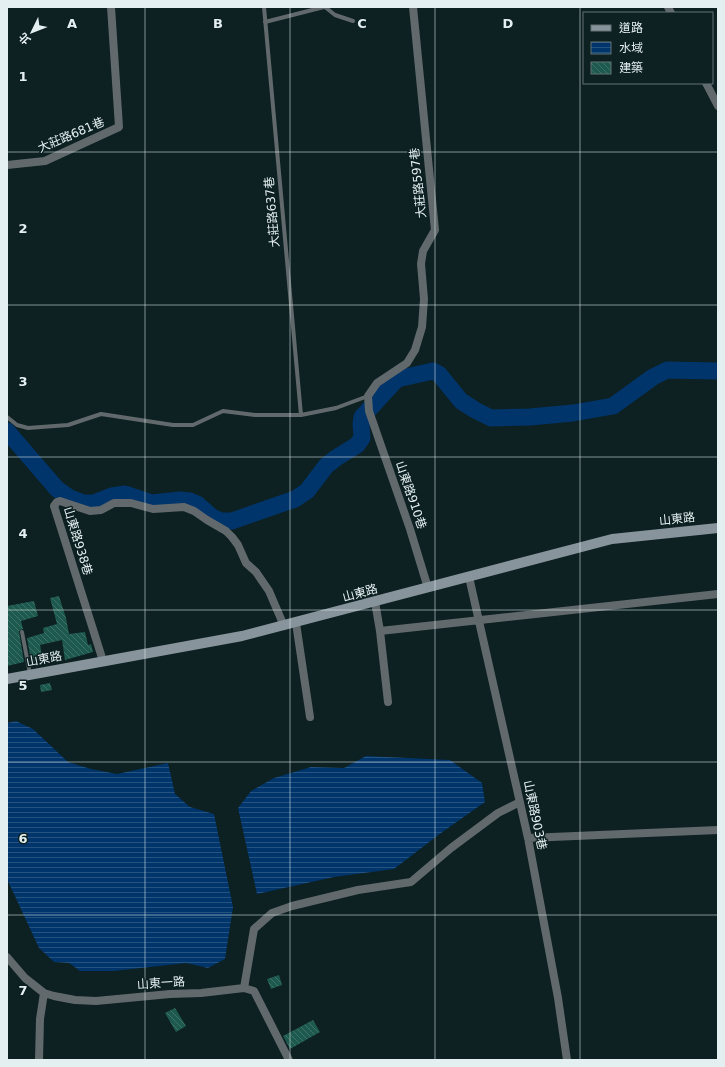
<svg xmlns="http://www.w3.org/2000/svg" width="725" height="1067" font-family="'DejaVu Sans','Noto Sans TC',sans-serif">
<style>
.water{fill:url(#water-rules)}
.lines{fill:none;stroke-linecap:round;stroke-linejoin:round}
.river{stroke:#00356b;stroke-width:17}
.building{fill:url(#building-back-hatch)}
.lane{stroke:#61696c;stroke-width:4}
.street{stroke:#61696c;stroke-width:8}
.secondary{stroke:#88949b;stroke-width:10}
.grid{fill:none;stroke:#e3eff0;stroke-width:1;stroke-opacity:0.55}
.labels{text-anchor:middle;stroke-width:3;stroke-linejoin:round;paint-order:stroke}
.street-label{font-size:12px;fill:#e3eff0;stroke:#0d2022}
.grid-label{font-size:13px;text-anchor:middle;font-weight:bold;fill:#e3eff0;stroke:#0d2022;stroke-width:3;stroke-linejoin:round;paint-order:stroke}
</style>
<defs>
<pattern id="water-rules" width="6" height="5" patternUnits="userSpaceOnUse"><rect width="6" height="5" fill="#00356b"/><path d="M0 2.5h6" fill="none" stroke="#255380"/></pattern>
<pattern id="building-back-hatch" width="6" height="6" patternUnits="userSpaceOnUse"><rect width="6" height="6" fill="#1d594e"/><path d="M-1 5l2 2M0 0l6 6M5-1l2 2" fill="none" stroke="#3e7168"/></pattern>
</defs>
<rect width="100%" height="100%" fill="#0d2022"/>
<!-- water -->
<path class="water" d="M 16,721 L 33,729 L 68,762 L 91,769 L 117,774 L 168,763 L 175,794 L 190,807 L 214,814 L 233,907 L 225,959 L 208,968 L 186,963 L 114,971 L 80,971 L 69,963 L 54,962 L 39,948 L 7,879 L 7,723 Z
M 366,756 L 450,760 L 482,783 L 485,802 L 441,833 L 394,869 L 334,877 L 257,894 L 238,808 L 251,791 L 274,778 L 311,767 L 344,768 Z"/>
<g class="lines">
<!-- river -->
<path class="river" d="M 7,431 L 57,489 L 70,498 L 83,503 L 94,503 L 112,496 L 125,494 L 152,503 L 180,500 L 190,501 L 197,504 L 212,517 L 221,521 L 232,521 L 295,499 L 307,491 L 326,466 L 336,458 L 357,445 L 362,438 L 361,424 L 362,417 L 397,379 L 433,371 L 439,374 L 461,401 L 475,410 L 491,418 L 530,417 L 573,413 L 613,406 L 653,377 L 667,370 L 718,371"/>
</g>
<!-- building -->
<path class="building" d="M 59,596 L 66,618 L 69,634 L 85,632 L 88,645 L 91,644 L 93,652 L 65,660 L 62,640 L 40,645 L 43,660 L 33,662 L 33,660 L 31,661 L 27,638 L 44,633 L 43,628 L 57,624 L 50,598 Z
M 34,601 L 38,616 L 21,621 L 23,629 L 19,631 L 24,662 L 7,666 L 7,606 Z
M 50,683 L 52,690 L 41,692 L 40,685 Z
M 279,975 L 282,985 L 271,989 L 267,979 Z
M 175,1008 L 186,1026 L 176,1032 L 165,1013 Z
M 313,1020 L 320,1032 L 290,1049 L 283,1036 Z"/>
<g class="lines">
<!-- lane -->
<path class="lane" d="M 264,7 L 301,415
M 325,7 L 335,15 L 353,21
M 265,22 L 324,7
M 7,417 L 17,425 L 28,428 L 68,425 L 101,414 L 173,425 L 193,425 L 223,411 L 255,415 L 301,415 L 336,408 L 368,396
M 22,632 L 30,674"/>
<!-- street -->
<path class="street" d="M 413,7 L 435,230 L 423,251 L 421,264 L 424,299 L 422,327 L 415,350 L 407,363 L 377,383 L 368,396 L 369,411 L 410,529 L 428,588
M 668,7 L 671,13
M 706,83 L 718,106
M 7,165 L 45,161 L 119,127 L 111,7
M 469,577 L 528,838 L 558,998 L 567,1060
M 375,602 L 380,631 L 388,702
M 296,623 L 310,717
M 380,631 L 718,594
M 103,661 L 54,506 L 57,502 L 60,501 L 90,511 L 101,510 L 114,503 L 131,503 L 153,509 L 184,507 L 194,511 L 207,520 L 226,531 L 232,537 L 238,545 L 246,563 L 256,572 L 269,591 L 284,626
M 528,838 L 718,830
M 7,957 L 25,978 L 44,993 L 54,996 L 75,1000 L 96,1001 L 170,994 L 201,993 L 244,988 L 254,991 L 289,1060
M 244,988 L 254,929 L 272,913 L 292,906 L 358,890 L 411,882 L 451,848 L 498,813 L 520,802
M 39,1060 L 40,1019 L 44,993"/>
<!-- secondary -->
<path class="secondary" d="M 7,679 L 242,636 L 612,539 L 718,528"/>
</g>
<!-- grid -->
<path class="grid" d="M 145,7 L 145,1060M 290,7 L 290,1060M 435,7 L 435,1060M 580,7 L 580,1060M 7,152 L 718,152M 7,305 L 718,305M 7,457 L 718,457M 7,610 L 718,610M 7,762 L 718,762M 7,915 L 718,915"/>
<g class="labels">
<!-- street labels -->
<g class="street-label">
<text transform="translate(71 135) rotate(-23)" y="4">大莊路681巷</text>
<text transform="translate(418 183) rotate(-96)" y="4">大莊路597巷</text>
<text transform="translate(272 212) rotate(-95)" y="4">大莊路637巷</text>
<text transform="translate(411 495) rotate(71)" y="4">山東路910巷</text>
<text transform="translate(677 519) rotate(-6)" y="4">山東路</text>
<text transform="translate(78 541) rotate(73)" y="4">山東路938巷</text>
<text transform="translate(360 593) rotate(-15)" y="4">山東路</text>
<text transform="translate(44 659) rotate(-11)" y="4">山東路</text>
<text transform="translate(535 815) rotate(78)" y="4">山東路903巷</text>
<text transform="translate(161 983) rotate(-4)" y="4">山東一路</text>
</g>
</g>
<g class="grid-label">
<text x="72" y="28">A</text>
<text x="218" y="28">B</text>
<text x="362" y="28">C</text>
<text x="508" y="28">D</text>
<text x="23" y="81">1</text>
<text x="23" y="233">2</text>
<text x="23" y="386">3</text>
<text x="23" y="538">4</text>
<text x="23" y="690">5</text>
<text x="23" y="843">6</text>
<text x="23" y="995">7</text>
</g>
<!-- border -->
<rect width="725" height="1067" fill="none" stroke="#e3eff0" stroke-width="16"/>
<!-- legend -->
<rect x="583" y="12" width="130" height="72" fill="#0d2022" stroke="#637374"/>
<rect x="591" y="25" width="20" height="6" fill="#88949b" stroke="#637374"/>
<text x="619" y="32" font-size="12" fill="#e3eff0">道路</text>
<rect x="591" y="42" width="20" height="12" fill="url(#water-rules)" stroke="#637374"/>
<text x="619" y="52" font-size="12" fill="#e3eff0">水域</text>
<rect x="591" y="62" width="20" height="12" fill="url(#building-back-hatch)" stroke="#637374"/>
<text x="619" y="72" font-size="12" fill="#e3eff0">建築</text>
<!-- north arrow -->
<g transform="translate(32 32) rotate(227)" stroke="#0d2022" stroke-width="3" paint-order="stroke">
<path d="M0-3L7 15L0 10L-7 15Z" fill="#e3eff0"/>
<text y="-6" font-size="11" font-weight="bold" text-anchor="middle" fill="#e3eff0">北</text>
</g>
</svg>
